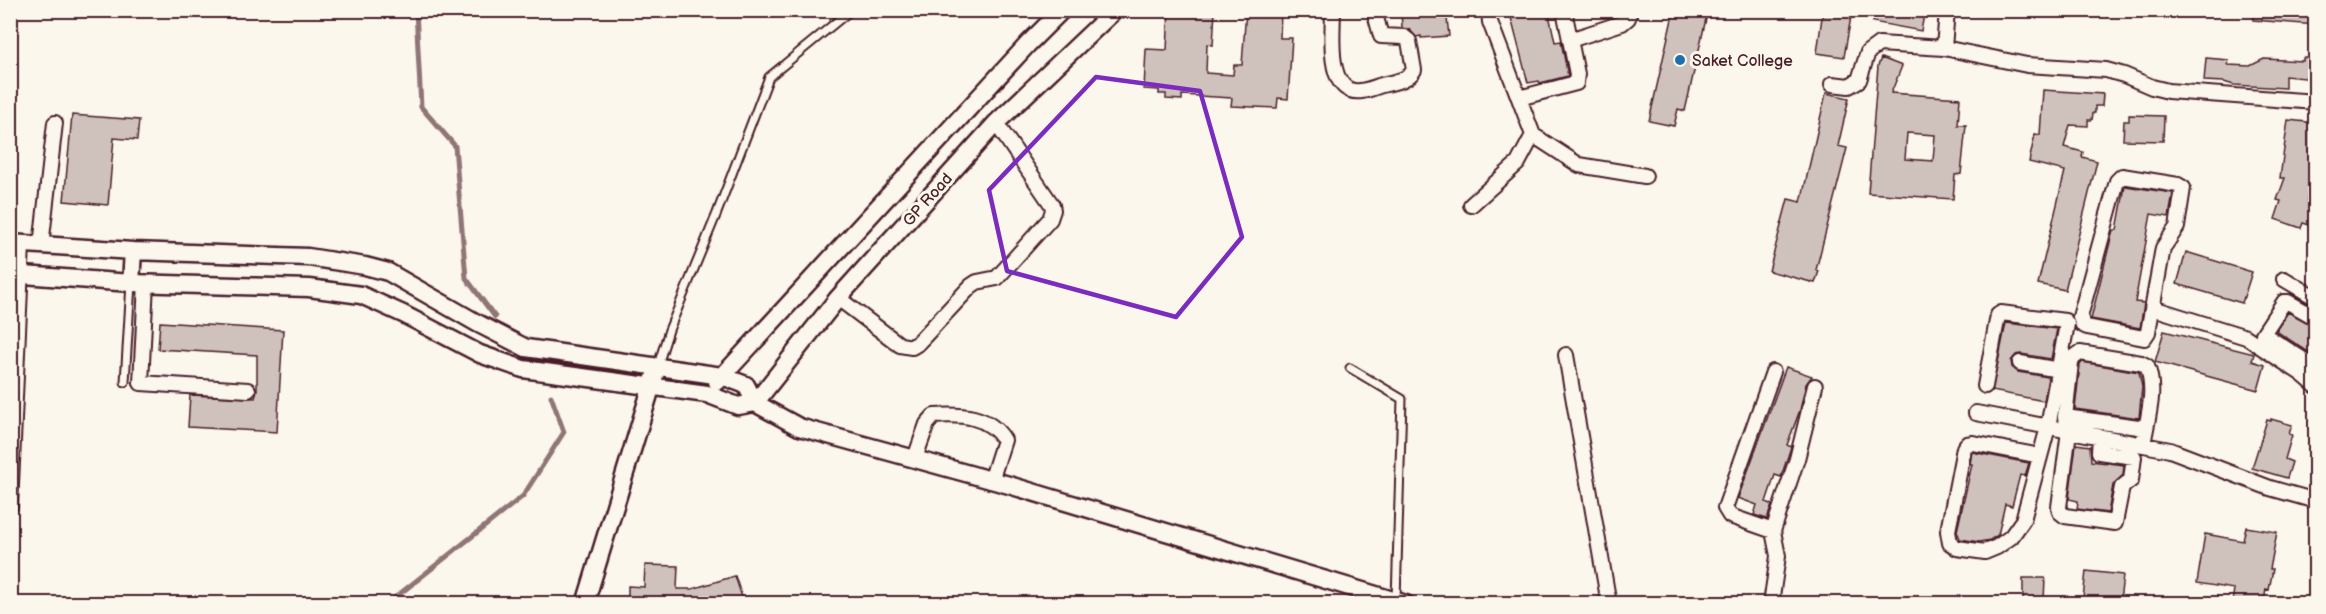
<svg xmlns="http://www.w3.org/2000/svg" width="2326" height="614" font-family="'Balsamiq Sans',sans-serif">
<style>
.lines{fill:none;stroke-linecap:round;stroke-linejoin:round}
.stream{stroke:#907477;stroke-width:5}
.building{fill:#cfc2bc;stroke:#4a1f2b;stroke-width:1.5;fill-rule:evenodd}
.service-casing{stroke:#4a1f2b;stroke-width:11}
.minor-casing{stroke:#4a1f2b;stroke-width:18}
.tertiary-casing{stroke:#4a1f2b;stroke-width:21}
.service{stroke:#fbf7ec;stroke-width:7}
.minor{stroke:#fbf7ec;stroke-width:14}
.tertiary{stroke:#fbf7ec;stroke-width:16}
.marked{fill:none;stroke:#7b2cbf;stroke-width:4.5;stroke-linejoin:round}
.poi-dot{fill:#1f6fb2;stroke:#fbf7ec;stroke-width:2}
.labels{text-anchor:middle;stroke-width:6;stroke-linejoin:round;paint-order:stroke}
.poi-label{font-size:16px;fill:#4a1f2b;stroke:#fbf7ec;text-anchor:start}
.street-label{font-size:16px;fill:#4a1f2b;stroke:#fbf7ec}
</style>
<rect width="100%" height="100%" fill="#fbf7ec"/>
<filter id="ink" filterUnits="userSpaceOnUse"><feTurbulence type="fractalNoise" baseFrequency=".0167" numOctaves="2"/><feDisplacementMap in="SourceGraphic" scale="12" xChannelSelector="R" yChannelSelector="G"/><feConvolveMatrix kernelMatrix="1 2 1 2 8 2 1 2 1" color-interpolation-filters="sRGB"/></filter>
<g filter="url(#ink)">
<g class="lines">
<!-- stream -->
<path class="stream" d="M 416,10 L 421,107 L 455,146 L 466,278 L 495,317
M 387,604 L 523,496 L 564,432 L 551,396"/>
</g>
<!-- building -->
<path class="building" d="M 1169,10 L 1215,10 L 1213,45 L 1207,44 L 1206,73 L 1233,75 L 1234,65 L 1242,65 L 1246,10 L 1281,10 L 1280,38 L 1292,38 L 1288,99 L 1278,98 L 1277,108 L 1231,106 L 1232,98 L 1182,95 L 1182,100 L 1166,99 L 1166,94 L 1159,94 L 1159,90 L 1144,89 L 1146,49 L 1167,50 Z
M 1401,10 L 1446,10 L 1449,36 L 1421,38 L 1421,36 L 1416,37 L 1410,30 L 1402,28 Z
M 1509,10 L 1548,10 L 1555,42 L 1561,41 L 1568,76 L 1540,83 L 1539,81 L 1528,83 Z
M 1674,10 L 1708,10 L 1685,111 L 1678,109 L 1674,126 L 1649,121 Z
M 1823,10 L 1844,10 L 1844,16 L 1851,17 L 1844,57 L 1817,53 Z
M 1875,10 L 1925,10 L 1921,31 L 1873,22 Z
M 2254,10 L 2316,10 L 2316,25 L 2253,20 Z
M 1881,58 L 1902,66 L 1891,93 L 1960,98 L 1958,125 L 1966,125 L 1961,174 L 1955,175 L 1953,199 L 1868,193 L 1878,66 ZM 1907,133 L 1935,135 L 1933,161 L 1905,159 Z
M 2206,58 L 2229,60 L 2228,65 L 2250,66 L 2264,59 L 2303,61 L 2303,58 L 2316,58 L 2315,79 L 2285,76 L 2285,88 L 2234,85 L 2224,82 L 2204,81 Z
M 2043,90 L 2103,94 L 2102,106 L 2095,106 L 2095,113 L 2093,113 L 2092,120 L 2088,120 L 2088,126 L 2070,125 L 2064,147 L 2083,152 L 2082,157 L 2097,161 L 2065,290 L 2038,284 L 2065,171 L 2029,162 L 2035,134 L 2040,135 Z
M 1826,93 L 1849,98 L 1838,146 L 1847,148 L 1816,270 L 1819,271 L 1815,283 L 1769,271 L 1788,199 L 1801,202 Z
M 72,115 L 139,120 L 137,140 L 114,138 L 108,205 L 64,201 Z
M 2129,115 L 2164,116 L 2163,141 L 2123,140 L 2124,121 L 2129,121 Z
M 2288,120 L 2316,123 L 2307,201 L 2316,204 L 2316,227 L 2303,223 L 2301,228 L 2275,219 L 2281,201 L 2277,200 L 2285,178 L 2280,178 Z
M 2125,186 L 2173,193 L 2169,217 L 2151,214 L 2135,302 L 2144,303 L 2140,328 L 2091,319 L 2113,230 L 2117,230 Z
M 2186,252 L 2252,272 L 2242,303 L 2177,284 Z
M 2288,312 L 2316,327 L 2316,357 L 2276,331 Z
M 160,322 L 283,330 L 277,432 L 188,427 L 190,395 L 255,398 L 257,390 L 257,355 L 158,349 Z
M 2006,323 L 2057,329 L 2051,359 L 2021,354 L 2016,355 L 2011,361 L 2012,367 L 2018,372 L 2048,377 L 2044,401 L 1992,391 Z
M 2164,331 L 2254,354 L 2252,361 L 2265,365 L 2258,390 L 2155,362 Z
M 2082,362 L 2139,372 L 2142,387 L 2139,418 L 2075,409 L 2080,365 Z
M 1786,367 L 1812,376 L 1806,384 L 1800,410 L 1787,445 L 1791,447 L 1781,477 L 1775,475 L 1766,502 L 1772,505 L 1767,519 L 1754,515 L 1757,505 L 1738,498 Z
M 2271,419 L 2292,425 L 2289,434 L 2292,435 L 2285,459 L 2292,462 L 2287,478 L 2252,468 L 2267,420 L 2271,421 Z
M 2076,444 L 2090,446 L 2091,461 L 2124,465 L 2123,475 L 2113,485 L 2108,513 L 2077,509 L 2078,501 L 2069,499 Z
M 1972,452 L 2029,463 L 2025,476 L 2020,475 L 2012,506 L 2005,504 L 1998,535 L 1990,540 L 1979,542 L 1960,539 L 1957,531 L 1972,464 L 1970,464 Z
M 2246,527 L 2277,532 L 2270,569 L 2273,569 L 2269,590 L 2266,589 L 2264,602 L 2254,600 L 2254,603 L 2232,603 L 2234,589 L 2197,583 L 2205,534 L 2243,541 Z
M 645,565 L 678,566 L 677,589 L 692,589 L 735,576 L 744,603 L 628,603 L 628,586 L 644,587 Z
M 2086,571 L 2123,575 L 2120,602 L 2083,598 Z
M 2023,578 L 2045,578 L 2044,601 L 2023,600 Z"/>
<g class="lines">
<defs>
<path id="service" d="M 658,365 L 669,330 L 717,213 L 769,77 L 851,10
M 1350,368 L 1402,399 L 1396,600
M 125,382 L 131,283"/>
<path id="minor" d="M 1333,10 C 1333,30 1327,81 1350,90 C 1360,94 1372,88 1382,85 C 1393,82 1408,81 1414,70 L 1409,41 L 1404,37 L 1381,36 L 1374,10
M 1489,10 L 1490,22 L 1533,135 L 1579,165 L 1645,176
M 1570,40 L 1622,23 L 1628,18 L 1630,10
M 1944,48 L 1947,10
M 1832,84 L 1849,86 L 1859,80 L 1868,52 L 1879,44 L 1944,48 L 2027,65 L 2106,70 L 2124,75 L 2152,87 L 2168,91 L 2316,102
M 1519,98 L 1576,83 L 1577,74 L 1564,10
M 2122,176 L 2178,185 L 2183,188 L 2177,227 L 2163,248 L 2148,332 L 2144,338 L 2087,327 L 2083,325 L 2080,317 L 2117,181 Z
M 1471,205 L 1518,163 L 1533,135
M 41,246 L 55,123
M 2284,279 L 2316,298
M 146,283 L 141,383 L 248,390
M 838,298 L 900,345 L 912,347 L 917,344 L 971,286 L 977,282 L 997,278 L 1050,219 L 1053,210 L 1052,205 L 996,123
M 2153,308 L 2246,337 L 2302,374 L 2316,386
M 2316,318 L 2288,302 L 2284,302 L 2263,334 L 2316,368
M 1566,355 L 1609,604
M 2020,363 L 2059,370
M 1773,372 L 1725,508 L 1730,516 L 1773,531
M 1985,386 L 1998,315 L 2001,313 L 2065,321 L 2067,324 L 2048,427 L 2023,520 L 2011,537 L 1997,547 L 1985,552 L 1957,548 L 1950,543 L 1948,531 L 1964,448 L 1967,444 L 1973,443 L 2040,456
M 1976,413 L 2170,450 L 2270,488 L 2316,501
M 2069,431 L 2059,507 L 2060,512 L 2065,516 L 2115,523 L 2122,487 L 2131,480 L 2134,457 L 2099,452 L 2100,437
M 2143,445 C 2147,419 2157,391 2147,366 L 2141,363 L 2080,353 L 2073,358 L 2071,363 L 2065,417 L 2146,428
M 915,458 L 927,424 L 934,416 C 960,414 989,415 1004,440 L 991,481
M 10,506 L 22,245
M 1771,604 L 1778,556 L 1773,531 L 1797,459 L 1815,386"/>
<path id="tertiary" d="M 10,243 L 133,251 L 308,257 L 365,266 L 388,272 L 477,323 L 526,348 L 722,376 L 746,385 L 755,403 L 799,427 L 1009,485 L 1406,604
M 10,274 L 131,283 L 309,288 L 361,295 L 403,314 L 480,354 L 523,369 L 707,394 L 738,406 L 755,403
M 131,283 L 133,251
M 717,382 L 1028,44 L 1062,10
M 755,403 L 838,298 L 996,123 L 1115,10
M 585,604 L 655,375"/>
</defs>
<!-- service casing -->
<use href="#service" class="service-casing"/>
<!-- minor casing -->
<use href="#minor" class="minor-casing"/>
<!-- tertiary casing -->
<use href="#tertiary" class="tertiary-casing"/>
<!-- service -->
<use href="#service" class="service"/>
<!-- minor -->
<use href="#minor" class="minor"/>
<!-- tertiary -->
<use href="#tertiary" class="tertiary"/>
</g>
</g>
<!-- marked area -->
<path class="marked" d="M 1096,77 L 1200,91 L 1242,237 L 1176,317 L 1007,271 L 989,190 Z"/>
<!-- markers -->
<circle class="poi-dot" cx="1680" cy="60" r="6"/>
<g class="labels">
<!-- poi labels -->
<g class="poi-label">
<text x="1692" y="66">Saket College</text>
</g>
<!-- street labels -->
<g class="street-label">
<text transform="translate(927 199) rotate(-48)" y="6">GP Road</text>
</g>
</g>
<!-- margin -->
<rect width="2326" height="614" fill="none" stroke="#fbf7ec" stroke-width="36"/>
<rect x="18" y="18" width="2290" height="578" fill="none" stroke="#4a1f2b" stroke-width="2" filter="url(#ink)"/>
</svg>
